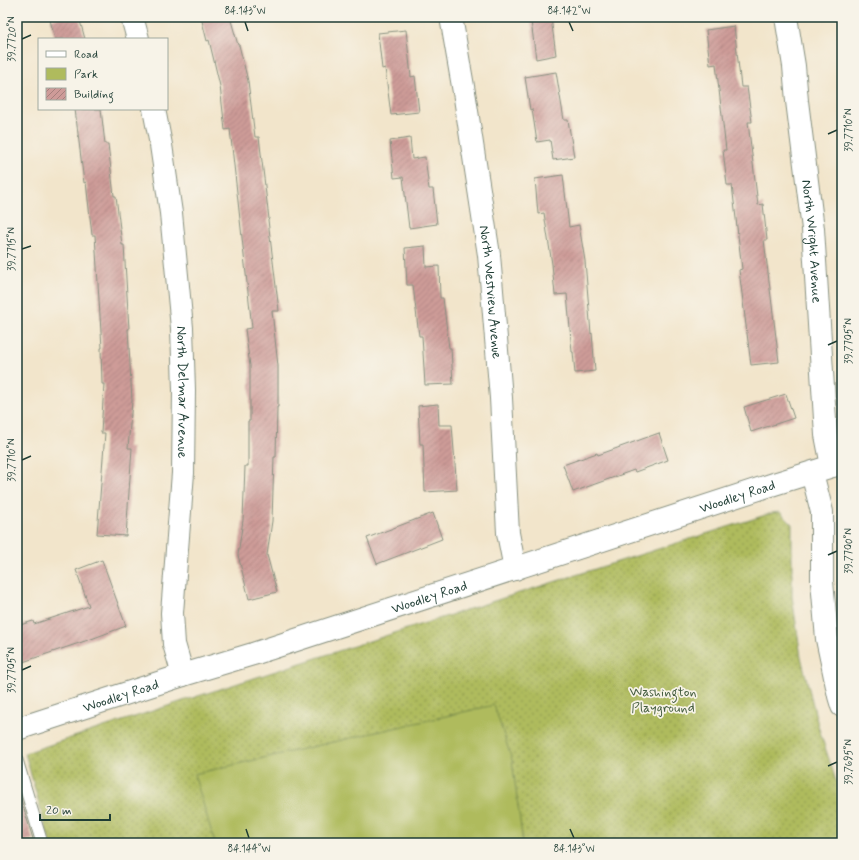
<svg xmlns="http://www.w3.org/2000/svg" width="859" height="860" font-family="Mynerve,sans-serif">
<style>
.green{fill:url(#green-dots);stroke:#677c48}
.pitch{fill:#afbb5d;stroke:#677c48}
.building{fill:url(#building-hatch)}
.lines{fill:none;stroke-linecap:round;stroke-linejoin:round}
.service-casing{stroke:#889180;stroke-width:13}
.minor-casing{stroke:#889180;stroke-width:24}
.service{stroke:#fff;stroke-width:11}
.minor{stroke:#fff;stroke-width:22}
.ticks{fill:none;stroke:#1f3d34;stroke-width:1.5}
.labels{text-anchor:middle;stroke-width:3.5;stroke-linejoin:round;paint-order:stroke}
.street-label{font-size:14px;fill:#1f3d34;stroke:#f7f3e8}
.park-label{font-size:14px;fill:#435c3e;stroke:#f7f3e8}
.neatline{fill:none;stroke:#1f3d34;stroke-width:1.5}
.ticks-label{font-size:10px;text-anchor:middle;fill:#1f3d34}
</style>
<defs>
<pattern id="green-dots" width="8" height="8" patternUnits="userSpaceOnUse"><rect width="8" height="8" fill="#afbb5d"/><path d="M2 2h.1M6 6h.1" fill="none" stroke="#8e994e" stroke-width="1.8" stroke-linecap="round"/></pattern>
<pattern id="building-hatch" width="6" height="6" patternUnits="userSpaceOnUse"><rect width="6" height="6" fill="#ce9b98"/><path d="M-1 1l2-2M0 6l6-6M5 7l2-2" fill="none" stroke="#a7807d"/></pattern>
</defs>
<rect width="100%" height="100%" fill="#f7f3e8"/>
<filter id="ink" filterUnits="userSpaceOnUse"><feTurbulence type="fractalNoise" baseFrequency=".025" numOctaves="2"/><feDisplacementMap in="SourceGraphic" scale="8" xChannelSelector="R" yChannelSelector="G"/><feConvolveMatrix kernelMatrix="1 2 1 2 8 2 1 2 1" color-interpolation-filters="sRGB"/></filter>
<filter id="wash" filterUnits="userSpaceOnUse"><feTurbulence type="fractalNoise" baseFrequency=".012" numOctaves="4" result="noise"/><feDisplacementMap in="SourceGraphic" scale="16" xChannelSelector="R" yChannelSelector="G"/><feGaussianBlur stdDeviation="0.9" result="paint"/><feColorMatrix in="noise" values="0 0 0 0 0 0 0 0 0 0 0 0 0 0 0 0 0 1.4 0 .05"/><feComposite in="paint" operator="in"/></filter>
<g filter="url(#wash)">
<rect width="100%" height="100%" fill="#f2e5cb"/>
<!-- green -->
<path class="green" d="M 780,512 L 792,524 L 792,596 L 801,657 L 819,729 L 842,799 L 842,843 L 50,843 L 25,753 L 195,697 L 519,593 L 772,513 Z"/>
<!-- pitch -->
<path class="pitch" d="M 494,705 L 512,760 L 522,836 L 521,843 L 215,843 L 194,774 Z"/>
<g id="blocks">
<!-- building -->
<path class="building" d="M 60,17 L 79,17 L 85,39 L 55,39 L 50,20 Z
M 201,17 L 230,17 L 238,45 L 239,45 L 248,81 L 255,137 L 259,137 L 269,219 L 268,220 L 279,311 L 272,311 L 278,366 L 278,407 L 277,407 L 276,457 L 274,457 L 272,521 L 267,555 L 277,592 L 249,599 L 238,555 L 243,520 L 245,466 L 248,466 L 248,421 L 250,421 L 250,366 L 245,329 L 252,328 L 230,129 L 225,130 L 220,86 L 209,40 L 207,41 Z
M 551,18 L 556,55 L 536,59 L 531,21 Z
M 734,26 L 741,87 L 747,87 L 752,122 L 748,122 L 758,205 L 763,204 L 767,240 L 764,240 L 779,362 L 751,365 L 739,270 L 742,269 L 732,185 L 727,185 L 723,150 L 726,150 L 716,64 L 710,65 L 706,30 Z
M 406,30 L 411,77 L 415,76 L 419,112 L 391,115 L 385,68 L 382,69 L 378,33 Z
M 556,72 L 564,120 L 568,120 L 574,157 L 553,160 L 550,140 L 537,142 L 532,109 L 530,110 L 525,77 Z
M 75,109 L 101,109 L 105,144 L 108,144 L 114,196 L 116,196 L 122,245 L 124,245 L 129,329 L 128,329 L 132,401 L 128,448 L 132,448 L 126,536 L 97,534 L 105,433 L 101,433 L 104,384 L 102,384 L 101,348 L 102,348 L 95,235 L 92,235 L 86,182 L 84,183 Z
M 410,138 L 412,159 L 425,157 L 429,189 L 433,189 L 437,224 L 409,228 L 403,177 L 394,178 L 390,141 Z
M 563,175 L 569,227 L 579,225 L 585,261 L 591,334 L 592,333 L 595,371 L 575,373 L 573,352 L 572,352 L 567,294 L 555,295 L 552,264 L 544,213 L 538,214 L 535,179 Z
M 425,246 L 426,267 L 439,266 L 440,298 L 443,298 L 449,348 L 451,348 L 453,384 L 425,385 L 422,336 L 419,336 L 413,285 L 407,285 L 405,248 Z
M 786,394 L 794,418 L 751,432 L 744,407 Z
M 438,404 L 439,425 L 452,425 L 457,490 L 425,492 L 423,444 L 420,444 L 418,406 Z
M 659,433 L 668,460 L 635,472 L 634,470 L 573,492 L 563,465 L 597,453 L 598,455 Z
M 433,513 L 442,539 L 377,564 L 367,538 Z
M 102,560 L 126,626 L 94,638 L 17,664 L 17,626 L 33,621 L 34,624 L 89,606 L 76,570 Z
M 17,786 L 33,839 L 20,843 L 17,843 Z"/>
</g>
</g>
<g filter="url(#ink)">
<use href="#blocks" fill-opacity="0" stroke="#889180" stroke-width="1"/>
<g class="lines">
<defs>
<path id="service" d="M 17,760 L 42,843"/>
<g id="minor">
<path d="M 132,17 L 138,39"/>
<path id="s1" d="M 451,17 L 465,98 L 489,255 L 501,398 L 508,533 L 515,569"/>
<path id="s2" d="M 786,17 L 794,66 L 797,101 L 813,229 L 826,435 L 832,466"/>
<path id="s3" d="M 154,109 L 161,145 L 171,213 L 182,328 L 184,390 L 183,473 L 172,613 L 174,644 L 183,675"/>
<path d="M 812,473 L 822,512 L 822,581 L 827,639 L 839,696 L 842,706"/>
<path id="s4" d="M 17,729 L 183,675 L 253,654 L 774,484 L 842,463"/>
</g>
</defs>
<!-- service casing -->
<use href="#service" class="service-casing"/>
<!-- minor casing -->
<use href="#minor" class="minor-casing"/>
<!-- service -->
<use href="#service" class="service"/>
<!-- minor -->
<use href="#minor" class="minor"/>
</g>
</g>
<!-- ticks -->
<path class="ticks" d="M 245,22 L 248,31M 569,22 L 573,31M 22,39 L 31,35M 828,134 L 837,130M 22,249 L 31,246M 828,345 L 837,341M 22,460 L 31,456M 828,555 L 837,551M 22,670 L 31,666M 828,766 L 837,762M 246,829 L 249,838M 570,829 L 574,838"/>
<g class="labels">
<!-- street labels -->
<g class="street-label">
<text dy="5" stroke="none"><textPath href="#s2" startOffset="226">North Wright Avenue</textPath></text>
<text dy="5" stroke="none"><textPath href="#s1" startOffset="278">North Westview Avenue</textPath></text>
<text dy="5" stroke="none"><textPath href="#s3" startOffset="285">North Delmar Avenue</textPath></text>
<text dy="5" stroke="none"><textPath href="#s4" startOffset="757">Woodley Road</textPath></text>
<text dy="5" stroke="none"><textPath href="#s4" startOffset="433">Woodley Road</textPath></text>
<text dy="5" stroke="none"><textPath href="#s4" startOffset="109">Woodley Road</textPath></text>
</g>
<!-- park labels -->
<g class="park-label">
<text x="663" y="696">Washington<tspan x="663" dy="16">Playground</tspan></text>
</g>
</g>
<!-- margin -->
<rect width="859" height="860" fill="none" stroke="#f7f3e8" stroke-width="44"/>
<!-- legend -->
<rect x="38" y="38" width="130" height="72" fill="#f7f3e8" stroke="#a1aaa0"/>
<rect x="46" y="51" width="20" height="6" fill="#ffffff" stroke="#a1aaa0"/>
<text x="74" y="58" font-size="12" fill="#1f3d34">Road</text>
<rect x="46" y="68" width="20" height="12" fill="#afbb5d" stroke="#a1aaa0"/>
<text x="74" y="78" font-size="12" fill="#1f3d34">Park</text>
<rect x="46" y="88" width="20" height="12" fill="url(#building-hatch)" stroke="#a1aaa0"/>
<text x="74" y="98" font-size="12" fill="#1f3d34">Building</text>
<!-- scale -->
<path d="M40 814v6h70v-6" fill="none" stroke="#1f3d34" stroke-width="2"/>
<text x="46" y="814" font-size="12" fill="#1f3d34" stroke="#f7f3e8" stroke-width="3" paint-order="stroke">20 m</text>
<rect x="22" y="22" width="815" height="816" class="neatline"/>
<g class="ticks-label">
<text x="245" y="14">84.143°W</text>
<text x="569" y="14">84.142°W</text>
<text transform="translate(11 39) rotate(-90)" y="4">39.7720°N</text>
<text transform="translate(848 130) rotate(-90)" y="4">39.7710°N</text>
<text transform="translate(11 249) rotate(-90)" y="4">39.7715°N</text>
<text transform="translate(848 341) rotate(-90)" y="4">39.7705°N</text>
<text transform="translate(11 460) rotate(-90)" y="4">39.7710°N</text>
<text transform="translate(848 551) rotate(-90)" y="4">39.7700°N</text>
<text transform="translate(11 670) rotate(-90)" y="4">39.7705°N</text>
<text transform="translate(848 762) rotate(-90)" y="4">39.7695°N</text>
<text x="249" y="852">84.144°W</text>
<text x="574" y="852">84.143°W</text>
</g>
</svg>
